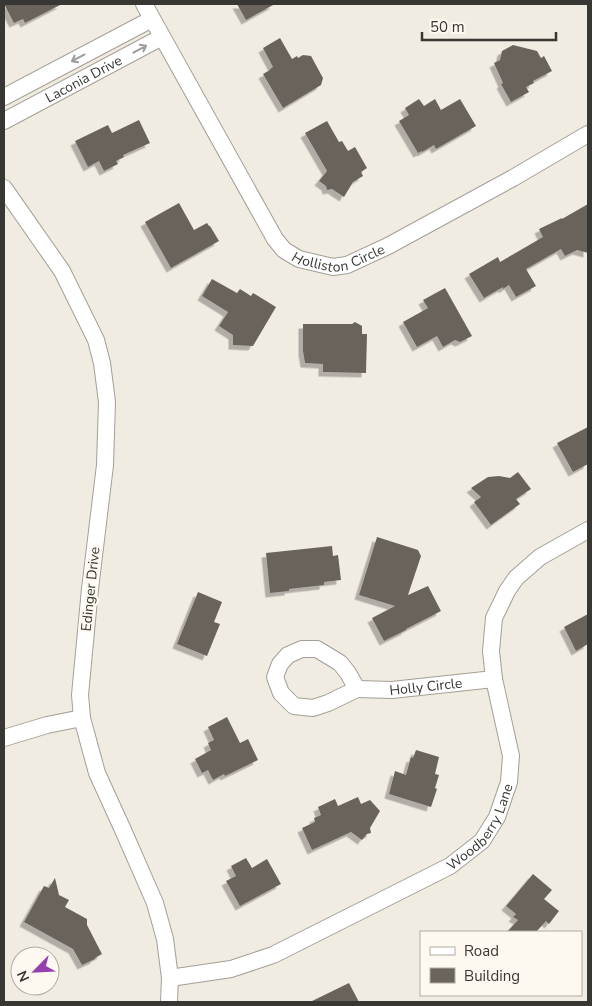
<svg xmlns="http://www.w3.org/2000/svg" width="592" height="1006" font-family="'Nunito Sans',sans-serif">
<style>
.building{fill:#6a645c;filter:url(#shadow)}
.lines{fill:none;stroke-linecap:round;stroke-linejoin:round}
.minor-casing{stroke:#a49f96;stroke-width:18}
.minor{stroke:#fff;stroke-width:16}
.oneway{stroke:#9c9b99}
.labels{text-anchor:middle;stroke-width:5;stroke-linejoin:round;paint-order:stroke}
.street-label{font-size:14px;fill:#383733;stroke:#fef9f0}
</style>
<defs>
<filter id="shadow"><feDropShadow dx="-4.5" dy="4.5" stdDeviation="0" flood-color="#0004"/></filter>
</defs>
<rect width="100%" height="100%" fill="#f1ece2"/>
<!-- building -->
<path class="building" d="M 4,4 L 62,4 L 25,23 L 23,19 L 14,23 Z
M 237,4 L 275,4 L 246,20 Z
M 280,38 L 292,59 L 297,56 L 298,58 L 303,55 L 311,56 L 323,78 L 321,85 L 283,108 L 263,74 L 270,70 L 270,69 L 273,67 L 263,48 Z
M 513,45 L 537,51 L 541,58 L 544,56 L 552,71 L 533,81 L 534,83 L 526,87 L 529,92 L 511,102 L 501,84 L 503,83 L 494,63 L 500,60 L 502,51 Z
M 419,99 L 424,106 L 435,99 L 441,110 L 460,99 L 476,126 L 436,149 L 434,145 L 422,152 L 422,151 L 418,153 L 399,121 L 409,115 L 405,108 Z
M 139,120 L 150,143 L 123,155 L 124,157 L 116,161 L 118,164 L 104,171 L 99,161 L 88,167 L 75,141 L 108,125 L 112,133 Z
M 327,121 L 339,142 L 342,141 L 348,151 L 355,147 L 367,168 L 361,172 L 363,176 L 353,182 L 344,197 L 332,189 L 327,190 L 326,186 L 319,181 L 327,171 L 305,133 Z
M 179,203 L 194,230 L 207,223 L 209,226 L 210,226 L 219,241 L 171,268 L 145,222 Z
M 588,204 L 588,253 L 577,250 L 565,256 L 561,249 L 526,269 L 536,286 L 516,297 L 509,285 L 503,289 L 503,287 L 484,298 L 469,274 L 498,257 L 500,262 L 543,237 L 539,229 L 562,218 L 562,219 Z
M 212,279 L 237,293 L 240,289 L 251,296 L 253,293 L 276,307 L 253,346 L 233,345 L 233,335 L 219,326 L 228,312 L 202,296 Z
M 445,288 L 472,336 L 460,342 L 455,340 L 443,347 L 437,336 L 417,347 L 403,322 L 428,308 L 423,300 Z
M 355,322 L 362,326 L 362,334 L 367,334 L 366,373 L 323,372 L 323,364 L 305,363 L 303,351 L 303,324 L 352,324 Z
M 588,427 L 588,464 L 573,472 L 557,443 Z
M 518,472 L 531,489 L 516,499 L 520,504 L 491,525 L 474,502 L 481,497 L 471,488 L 488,477 L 499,476 L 510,478 Z
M 377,537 L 418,550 L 421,556 L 408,595 L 428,586 L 441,611 L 406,629 L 406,630 L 384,641 L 372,618 L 395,606 L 359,595 Z
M 332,546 L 333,556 L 338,555 L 341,580 L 324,582 L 324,585 L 289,589 L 289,591 L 270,593 L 266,553 Z
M 198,592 L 222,602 L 214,622 L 220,624 L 207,656 L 177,644 Z
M 588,614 L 588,644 L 576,651 L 564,627 Z
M 227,717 L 240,743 L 248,739 L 258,760 L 225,776 L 224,774 L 213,780 L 208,770 L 202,773 L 195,759 L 211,750 L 208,743 L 214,740 L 208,727 Z
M 416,750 L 439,757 L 435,774 L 439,775 L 435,788 L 437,789 L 431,807 L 389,794 L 395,771 L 406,775 L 411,757 L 413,758 Z
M 358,797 L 361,804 L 370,800 L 380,811 L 370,828 L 371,833 L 367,834 L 362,840 L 351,832 L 312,850 L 302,828 L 315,822 L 314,818 L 321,815 L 318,807 L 335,799 L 338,806 Z
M 246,858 L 252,868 L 267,859 L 281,884 L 240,906 L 226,881 L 236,876 L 231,866 Z
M 533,874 L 552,890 L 544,899 L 559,911 L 549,924 L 546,921 L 536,932 L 507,932 L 518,920 L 513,917 L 516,914 L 506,906 Z
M 55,878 L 59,895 L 69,900 L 65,907 L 87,919 L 87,925 L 102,954 L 95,958 L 95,959 L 82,965 L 73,949 L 24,922 L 44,886 L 49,888 Z
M 349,983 L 359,1002 L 310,1002 Z"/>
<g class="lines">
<defs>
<g id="minor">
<path id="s1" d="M 144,4 L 275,239 L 284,250 L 299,259 L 333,267 L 347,265 L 388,246 L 513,178 L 588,134"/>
<path d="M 4,97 L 152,19"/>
<path id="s2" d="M 4,121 L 162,37"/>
<path d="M 4,188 L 62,271 L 96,340 L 102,363 L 107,402 L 105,465 L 90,589 L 80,695 L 82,718 L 97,773 L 123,830 L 155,903 L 165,939 L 170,978 L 169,1002"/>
<path d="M 302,649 L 317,649 L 340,663 L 348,673 L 357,689 L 328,703 L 313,708 L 294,706 L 281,693 L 275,677 L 280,664 L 288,655 Z"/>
<path id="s3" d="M 357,689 L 392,690 L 494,679"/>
<path d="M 4,738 L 47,725 L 82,718"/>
<path id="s4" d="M 170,978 L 231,969 L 273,955 L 450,866 L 482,841 L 497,817 L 509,782 L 511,756 L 494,679 L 491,651 L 494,618 L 507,591 L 516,578 L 540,557 L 588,530"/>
</g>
</defs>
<!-- minor casing -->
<use href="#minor" class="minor-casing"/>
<!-- minor -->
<use href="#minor" class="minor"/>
</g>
<!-- one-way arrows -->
<defs><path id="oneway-shaft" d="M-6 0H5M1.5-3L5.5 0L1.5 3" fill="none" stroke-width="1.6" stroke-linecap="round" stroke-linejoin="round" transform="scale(1.25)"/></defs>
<g class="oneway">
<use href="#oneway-shaft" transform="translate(140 49) rotate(-28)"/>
<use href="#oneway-shaft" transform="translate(78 58) rotate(152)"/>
</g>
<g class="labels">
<!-- street labels -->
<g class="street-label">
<text dy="5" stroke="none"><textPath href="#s2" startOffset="90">Laconia Drive</textPath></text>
<text dy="5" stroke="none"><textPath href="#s1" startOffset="342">Holliston Circle</textPath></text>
<text transform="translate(90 589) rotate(-84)" y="5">Edinger Drive</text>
<text dy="5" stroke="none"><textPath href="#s3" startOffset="69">Holly Circle</textPath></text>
<text dy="5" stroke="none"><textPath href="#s4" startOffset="355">Woodberry Lane</textPath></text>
</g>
</g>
<!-- border -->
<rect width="592" height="1006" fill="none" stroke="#383733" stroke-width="10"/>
<!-- legend -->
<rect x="420" y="931" width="162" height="65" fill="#fef9f0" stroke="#afaba4"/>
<rect x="430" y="947" width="25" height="8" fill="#ffffff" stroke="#afaba4"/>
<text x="464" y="956" font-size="15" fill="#383733">Road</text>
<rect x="430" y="968" width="25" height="15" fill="#6a645c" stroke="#afaba4"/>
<text x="464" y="981" font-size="15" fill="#383733">Building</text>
<!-- north arrow -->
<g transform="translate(35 971) rotate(246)"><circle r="24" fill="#fef9f0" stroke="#afaba4"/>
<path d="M0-4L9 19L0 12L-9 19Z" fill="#9440ae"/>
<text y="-8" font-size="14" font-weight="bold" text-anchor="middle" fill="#383733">N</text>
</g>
<!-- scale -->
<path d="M422 32v8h134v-8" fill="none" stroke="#383733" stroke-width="2.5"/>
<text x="430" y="32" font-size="15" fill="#383733" stroke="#fef9f0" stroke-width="4" paint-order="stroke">50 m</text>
</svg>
